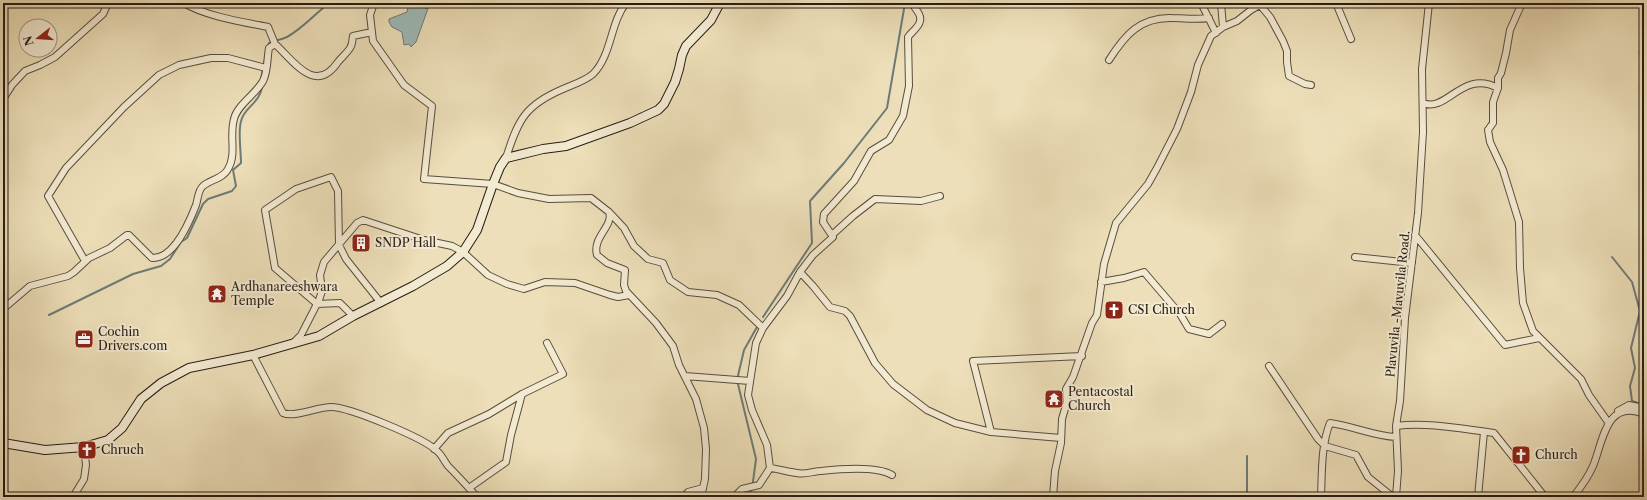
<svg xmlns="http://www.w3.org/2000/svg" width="1647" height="500" font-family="'Libre Caslon Text',serif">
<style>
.water{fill:#9dbab9;stroke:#6d7b77}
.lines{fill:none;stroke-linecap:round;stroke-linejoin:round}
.stream{stroke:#6d7b77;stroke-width:2}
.street-casing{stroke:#584e3d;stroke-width:8}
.secondary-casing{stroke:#261d14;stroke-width:10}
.street{stroke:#f3ead2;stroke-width:6}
.secondary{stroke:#f3ead2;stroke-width:8}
.labels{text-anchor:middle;stroke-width:4;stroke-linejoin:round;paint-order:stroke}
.poi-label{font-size:12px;fill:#261d14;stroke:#f3ead2;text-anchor:start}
.street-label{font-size:12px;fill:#261d14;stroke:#f3ead2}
</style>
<rect width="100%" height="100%" fill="#eddfb9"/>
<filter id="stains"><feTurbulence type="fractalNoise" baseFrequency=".005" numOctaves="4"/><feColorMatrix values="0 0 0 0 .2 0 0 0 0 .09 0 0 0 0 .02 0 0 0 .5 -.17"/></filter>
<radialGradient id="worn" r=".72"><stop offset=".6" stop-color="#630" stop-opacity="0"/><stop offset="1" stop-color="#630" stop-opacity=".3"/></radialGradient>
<!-- water -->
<path class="water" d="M 409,3 L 430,3 L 416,42 L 411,47 L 409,44 L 404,45 L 402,32 L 392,27 L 389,22 L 389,19 L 407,12 Z
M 1644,40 L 1644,87 L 1639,89 L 1641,71 L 1639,52 Z"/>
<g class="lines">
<!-- stream -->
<path class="stream" d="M 426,8 L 433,3
M 268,46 L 269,43 C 275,40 281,40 287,37 C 302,29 315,14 329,3
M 261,79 L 265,58
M 1612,257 L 1632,282 L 1640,311 L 1631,348 L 1635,368 L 1630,386 L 1632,401 L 1644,405
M 49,315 L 133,274 L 161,266 L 170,259 L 181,242 L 187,238 L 203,204 L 208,199 L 232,191 L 236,186 L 233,170 L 241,163 C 241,150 237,126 243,116 C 249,105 260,101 262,87
M 763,317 L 812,243 L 810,201 L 844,163 L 887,108 L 905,3
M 748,497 L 752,489 L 756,459 L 737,380 L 744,350 L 757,327
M 1247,497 L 1247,456"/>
<defs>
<path id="street" d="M 184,3 C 205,16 243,22 268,27 L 275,44
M 374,3 L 370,15 L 373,41 L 404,85 L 432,106 L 424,179 L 493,184 L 518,193 L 549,199 L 591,198 L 609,212 C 614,226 592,237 597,255 L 607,263 L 625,270 L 624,285 L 626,291 L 656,323 L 673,346 L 679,365 L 696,399 L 704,428 L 706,449 L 705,479 L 701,497
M 1201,3 L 1216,33
M 1221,3 L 1223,27
M 1336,3 L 1351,39
M 1522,3 L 1510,30 L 1506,53 L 1501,73 L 1498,78 L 1498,88 L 1493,102 L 1493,123 L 1488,130 L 1490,142 L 1503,170 L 1519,222 L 1520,268 L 1523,303 L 1533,331 L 1581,379 L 1589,395 L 1608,422
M 1260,5 L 1270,17 L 1283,41 L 1287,51 L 1287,62 L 1289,76 L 1305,84 L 1311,85
M 1109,60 C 1125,35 1140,17 1172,18 C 1185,18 1195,20 1209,18
M 3,99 L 12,85 L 25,71 L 40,65 L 55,57 L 103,14 L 108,3
M 1423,103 C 1447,113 1462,69 1498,88
M 506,158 C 518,120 525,105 563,89 C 572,85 585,81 593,74 C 612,55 610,23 626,3
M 609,212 L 624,228 L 634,246 L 648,259 L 663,263 L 670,280 L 688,292 L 717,295 L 739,305 L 763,328
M 832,235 L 853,216 L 875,199 L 921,201 L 940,196
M 1415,235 L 1505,345 L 1539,338
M 1355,257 L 1412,263
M 85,261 L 48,196 L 66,168 L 124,107 L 159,75 L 179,65 L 211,58 L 228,58 L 266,68
M 800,272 L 813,286 L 830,307 L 845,311 L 850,316 L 875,363 L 893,384 L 927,410 L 955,423 L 991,432
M 1101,282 L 1124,278 L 1144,272 L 1180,314 L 1189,329 L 1209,334 L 1222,324
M 3,309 L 30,286 L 68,276 L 74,272 L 89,258 L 110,248 L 127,235 L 129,235 L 152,258 C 174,259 189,223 196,205 C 198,199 198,190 203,186 C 210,180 224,178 228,169 C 237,154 229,136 234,119 C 237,105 256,94 263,81 C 268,72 267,58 269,48 L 275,44 C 293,60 315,96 338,62 C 342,57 347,53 350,48 C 353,44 352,40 353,36 L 372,32
M 353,316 L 340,303 L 317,304 L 275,268 L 265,210 L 296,189 L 331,177 L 338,191 L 339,245 L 346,259 L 381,303
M 292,344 L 301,335 L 319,300 L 322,291 L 320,275 L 324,262 L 357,223 L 363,220 L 424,240 L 452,246 L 463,252 L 488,275 L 507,284 L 524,289 L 545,282 L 575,283 L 610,295 L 618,297 L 629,295
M 253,355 L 283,413 C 294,418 317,407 331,407 C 349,407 424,438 437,451 C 442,455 444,461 448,466 C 458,476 468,487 477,497
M 1269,366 L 1318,439 L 1325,446 L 1356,455 L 1368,477 L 1393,497
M 685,376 L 750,381
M 1618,411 L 1629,405 L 1644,408
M 1396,426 C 1428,422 1462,429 1494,433 L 1545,497
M 1061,438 L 991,432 L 973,361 L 1082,356
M 434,449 L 448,433 L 489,414 L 522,394 L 563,374 L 547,343
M 770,468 C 779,469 788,472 797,473 C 805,475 814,471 821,471 C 839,469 877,466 892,475
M 469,488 L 506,462 L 511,435 L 522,394
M 73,497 L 84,479 L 86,465 L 84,447
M 684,497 L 688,492 L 703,488
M 734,497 L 742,489 L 759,485 L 770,468 L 767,445 L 752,410 L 748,395 L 756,343 L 763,328 L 787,296 L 800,272 L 813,255 L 833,237 L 823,222 L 824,214 L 854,181 L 871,151 L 889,140 L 903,116 L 909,86 L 908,37 C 913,30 924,24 919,14 C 917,10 914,7 912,3
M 1053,497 L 1055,471 L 1061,443 L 1062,419 L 1067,402 L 1066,389 L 1073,377 L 1092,323 L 1097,315 L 1104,264 L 1116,223 L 1148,184 L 1157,168 L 1177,129 L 1191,92 L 1198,65 L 1211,36 L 1223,27 L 1237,21 L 1251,10 L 1263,3
M 1321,497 C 1322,473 1321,445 1330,423 C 1353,426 1374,436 1396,437
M 1396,497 L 1398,471 L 1396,426 L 1400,401 L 1405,318 L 1418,213 L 1423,132 L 1422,69 L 1429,3
M 1478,497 L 1484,432
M 1573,497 C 1581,487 1588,478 1593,466 C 1603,442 1606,398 1644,414"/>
<path id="secondary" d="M 3,443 L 45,450 L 84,447 L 108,440 L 122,428 L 141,399 L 161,383 L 189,368 L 253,355 L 319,336 L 353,316 L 413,286 L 447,266 L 463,252 L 477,230 L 493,184 L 500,167 L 506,158 L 543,149 L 566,146 L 630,123 L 658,110 L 664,104 L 675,82 L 679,69 L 682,55 L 686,46 L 711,20 L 720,3"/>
</defs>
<!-- street casing -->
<use href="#street" class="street-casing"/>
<!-- secondary casing -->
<use href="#secondary" class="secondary-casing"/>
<!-- street -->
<use href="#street" class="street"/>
<!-- secondary -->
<use href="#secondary" class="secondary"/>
</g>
<!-- icons -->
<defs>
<symbol id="building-square" viewBox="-11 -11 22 22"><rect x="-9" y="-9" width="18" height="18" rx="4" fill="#8f2418" stroke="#f3ead2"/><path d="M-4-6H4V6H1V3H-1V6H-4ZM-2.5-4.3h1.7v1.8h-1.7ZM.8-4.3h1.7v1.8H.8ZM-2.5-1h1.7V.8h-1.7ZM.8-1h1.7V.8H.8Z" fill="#fff"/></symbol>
<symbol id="temple-square" viewBox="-11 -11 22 22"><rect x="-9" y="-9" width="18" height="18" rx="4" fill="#8f2418" stroke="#f3ead2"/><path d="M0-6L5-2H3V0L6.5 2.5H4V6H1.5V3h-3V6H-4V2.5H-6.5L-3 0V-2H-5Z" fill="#fff"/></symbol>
<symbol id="church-square" viewBox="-11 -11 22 22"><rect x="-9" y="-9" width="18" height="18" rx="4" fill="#8f2418" stroke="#f3ead2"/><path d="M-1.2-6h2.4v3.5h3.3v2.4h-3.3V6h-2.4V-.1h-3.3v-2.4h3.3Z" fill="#fff"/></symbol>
<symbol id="office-square" viewBox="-11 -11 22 22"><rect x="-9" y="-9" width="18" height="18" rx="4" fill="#8f2418" stroke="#f3ead2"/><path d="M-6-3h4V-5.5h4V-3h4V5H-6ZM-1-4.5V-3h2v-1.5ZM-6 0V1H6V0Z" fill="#fff"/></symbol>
</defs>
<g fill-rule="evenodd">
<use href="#building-square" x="350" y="232" width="22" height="22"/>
<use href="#temple-square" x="206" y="283" width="22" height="22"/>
<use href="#church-square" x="1103" y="299" width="22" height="22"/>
<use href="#office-square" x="73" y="328" width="22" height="22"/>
<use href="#temple-square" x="1043" y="388" width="22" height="22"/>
<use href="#church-square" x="76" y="439" width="22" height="22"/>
<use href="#church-square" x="1510" y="444" width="22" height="22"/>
</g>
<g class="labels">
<!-- poi labels -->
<g class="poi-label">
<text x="375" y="247">SNDP Hall</text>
<text x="231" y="291">Ardhanareeshwara<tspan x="231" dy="14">Temple</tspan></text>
<text x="1128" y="314">CSI Church</text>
<text x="98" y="336">Cochin<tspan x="98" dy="14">Drivers.com</tspan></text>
<text x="1068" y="396">Pentacostal<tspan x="1068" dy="14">Church</tspan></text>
<text x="101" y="454">Chruch</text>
<text x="1535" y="459">Church</text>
</g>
<!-- street labels -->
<g class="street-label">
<text transform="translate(1398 304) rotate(-84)" y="4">Plavuvila -Mavuvila Road.</text>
</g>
</g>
<!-- margin -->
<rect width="1647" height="500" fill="none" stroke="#eddfb9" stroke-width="16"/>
<rect x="4" y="4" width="1639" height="492" fill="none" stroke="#261d14" stroke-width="2"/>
<rect x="8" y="8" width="1631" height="484" fill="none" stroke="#261d14"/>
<!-- north arrow -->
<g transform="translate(38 38) rotate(253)"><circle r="19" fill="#f3ead2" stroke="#a19886"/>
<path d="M0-3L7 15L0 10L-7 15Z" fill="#8f2418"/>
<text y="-6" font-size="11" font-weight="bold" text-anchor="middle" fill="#261d14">N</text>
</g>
<rect width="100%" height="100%" filter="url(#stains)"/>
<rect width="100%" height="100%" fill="url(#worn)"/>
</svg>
